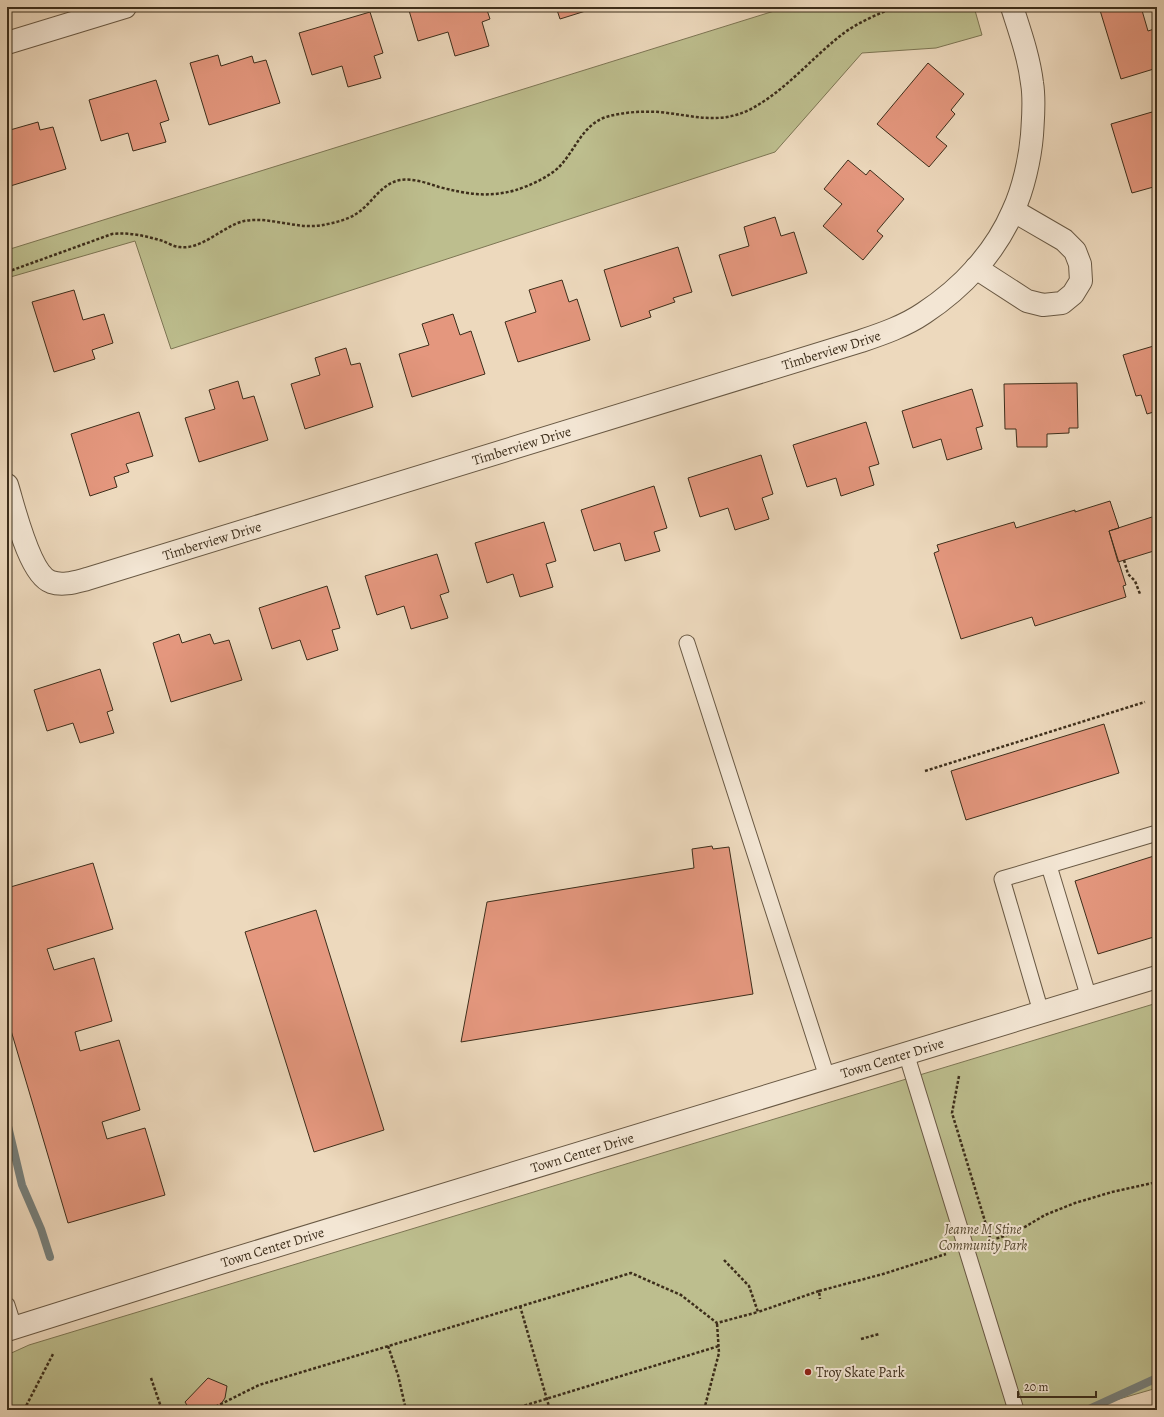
<svg xmlns="http://www.w3.org/2000/svg" width="1164" height="1417" font-family="Alegreya,serif">
<style>
.green{fill:#bdbe8e;stroke:#7d7654}
.lines{fill:none;stroke-linecap:round;stroke-linejoin:round}
.stream{stroke:#77807c;stroke-width:8}
.building{fill:#e4977e;stroke:#3d2e1b}
.lane-casing{stroke:#695944;stroke-width:17}
.street-casing{stroke:#695944;stroke-width:24}
.path{stroke:#3d2e1b;stroke-width:2.5;stroke-dasharray:3 2;stroke-linecap:butt}
.lane{stroke:#f3e6d4;stroke-width:15}
.street{stroke:#f3e6d4;stroke-width:22}
.poi-dot{fill:#8f2418;stroke:#f3e6d4;stroke-width:1.5}
.labels{text-anchor:middle;stroke-width:4;stroke-linejoin:round;paint-order:stroke}
.street-label{font-size:14px;fill:#3d2e1b;stroke:#f3e6d4}
.park-label{font-size:14px;font-style:italic;fill:#574b32;stroke:#f3e6d4}
.poi-label{font-size:14px;fill:#3d2e1b;stroke:#f3e6d4;text-anchor:start}
</style>
<rect width="100%" height="100%" fill="#edd9bd"/>
<filter id="stains"><feTurbulence type="fractalNoise" baseFrequency=".005" numOctaves="4"/><feColorMatrix values="0 0 0 0 .2 0 0 0 0 .09 0 0 0 0 .02 0 0 0 .5 -.17"/></filter>
<radialGradient id="worn" r=".72"><stop offset=".6" stop-color="#630" stop-opacity="0"/><stop offset="1" stop-color="#630" stop-opacity=".3"/></radialGradient>
<!-- green -->
<path class="green" d="M 787,7 L 974,7 L 982,35 L 936,48 L 862,53 L 775,152 L 171,349 L 135,241 L 7,278 L 7,250 Z
M 1157,1003 L 1157,1388 L 1081,1410 L 7,1410 L 7,1355 L 29,1345 Z"/>
<g class="lines">
<!-- stream -->
<path class="stream" d="M 7,1122 L 22,1185 L 41,1229 L 50,1257
M 1087,1410 L 1157,1378"/>
</g>
<!-- building -->
<path class="building" d="M 408,7 L 486,7 L 490,19 L 482,22 L 489,46 L 455,56 L 448,32 L 418,41 Z
M 556,7 L 591,7 L 592,9 L 560,19 Z
M 1099,7 L 1141,7 L 1148,31 L 1157,28 L 1157,68 L 1121,79 Z
M 370,12 L 383,53 L 374,56 L 381,78 L 348,87 L 342,66 L 312,75 L 299,33 Z
M 218,55 L 221,66 L 252,56 L 254,63 L 266,60 L 280,103 L 209,125 L 190,63 Z
M 928,63 L 964,94 L 951,110 L 955,114 L 936,137 L 947,146 L 929,167 L 877,124 Z
M 156,80 L 169,120 L 160,123 L 166,142 L 133,151 L 128,133 L 101,141 L 89,100 Z
M 1152,112 L 1157,127 L 1157,186 L 1132,193 L 1111,124 Z
M 7,121 L 10,130 L 38,122 L 40,130 L 53,127 L 66,169 L 7,187 Z
M 848,160 L 866,175 L 870,170 L 904,199 L 877,231 L 883,236 L 863,260 L 823,226 L 842,204 L 824,189 Z
M 775,217 L 781,236 L 794,232 L 807,273 L 732,296 L 719,255 L 749,246 L 744,227 Z
M 678,247 L 692,292 L 673,298 L 675,302 L 649,311 L 651,317 L 621,327 L 604,270 Z
M 562,280 L 569,302 L 577,299 L 590,340 L 518,362 L 505,322 L 536,312 L 529,290 Z
M 74,290 L 83,320 L 104,314 L 113,343 L 92,350 L 95,359 L 54,372 L 32,302 Z
M 453,314 L 460,335 L 471,331 L 485,374 L 412,397 L 399,354 L 429,345 L 422,324 Z
M 1157,345 L 1157,411 L 1147,414 L 1141,395 L 1136,396 L 1123,355 Z
M 346,348 L 351,365 L 360,363 L 373,407 L 305,429 L 291,384 L 320,375 L 315,358 Z
M 238,381 L 243,399 L 254,396 L 268,440 L 199,462 L 185,418 L 215,409 L 209,390 Z
M 1077,383 L 1078,428 L 1069,428 L 1069,433 L 1047,434 L 1047,447 L 1017,447 L 1016,429 L 1005,429 L 1004,384 Z
M 972,389 L 983,426 L 976,428 L 982,449 L 947,460 L 941,439 L 913,448 L 902,411 Z
M 139,412 L 153,456 L 126,464 L 129,472 L 114,477 L 117,487 L 90,496 L 71,434 Z
M 866,422 L 879,464 L 869,467 L 874,485 L 841,496 L 836,478 L 807,487 L 793,445 Z
M 761,455 L 773,494 L 762,498 L 769,519 L 735,530 L 728,508 L 700,517 L 688,478 Z
M 654,486 L 667,528 L 654,532 L 660,551 L 625,561 L 620,543 L 594,551 L 581,510 Z
M 1110,501 L 1119,528 L 1109,531 L 1126,585 L 1123,586 L 1126,597 L 1035,626 L 1032,617 L 961,639 L 934,553 L 939,551 L 937,545 L 1014,522 L 1016,528 L 1075,510 L 1075,512 Z
M 1155,516 L 1157,521 L 1157,550 L 1118,562 L 1109,531 Z
M 544,522 L 556,561 L 546,564 L 553,587 L 520,597 L 513,574 L 487,583 L 475,543 Z
M 437,554 L 449,592 L 440,595 L 448,618 L 411,629 L 404,606 L 377,615 L 365,576 Z
M 327,586 L 340,628 L 332,630 L 338,650 L 307,660 L 300,640 L 272,649 L 259,608 Z
M 179,634 L 182,643 L 210,634 L 214,644 L 229,640 L 242,680 L 171,702 L 153,643 Z
M 100,669 L 113,710 L 107,712 L 114,733 L 80,743 L 73,723 L 47,731 L 34,690 Z
M 1104,724 L 1119,773 L 966,820 L 951,771 Z
M 712,846 L 713,849 L 729,847 L 753,994 L 461,1042 L 487,902 L 694,868 L 692,849 Z
M 1157,855 L 1157,936 L 1098,954 L 1075,881 Z
M 93,863 L 113,929 L 47,949 L 54,970 L 94,958 L 112,1021 L 75,1032 L 80,1051 L 119,1040 L 140,1110 L 102,1122 L 107,1139 L 145,1128 L 165,1195 L 68,1223 L 7,1017 L 7,888 Z
M 316,910 L 384,1130 L 314,1152 L 245,932 Z
M 208,1378 L 227,1386 L 225,1398 L 217,1410 L 190,1410 L 185,1402 Z"/>
<g class="lines">
<defs>
<path id="lane" d="M 687,643 L 827,1077
M 1049,866 L 1089,998
M 1041,1012 L 1002,879 L 1157,833
M 906,1053 L 1016,1410
M 7,1305 L 14,1327"/>
<g id="street">
<path d="M 7,43 L 125,7"/>
<path d="M 976,268 L 1027,301 L 1043,305 L 1062,303 L 1073,294 L 1081,281 L 1080,264 L 1075,251 L 1064,240 L 1014,211"/>
<path id="s1" d="M 7,485 C 14,507 29,574 51,582 C 63,586 75,582 87,579 L 861,341 C 882,334 905,326 924,313 C 962,288 995,253 1013,211 C 1023,190 1030,159 1032,135 C 1033,118 1035,100 1032,83 C 1029,57 1020,32 1012,7"/>
<path id="s2" d="M 7,1330 L 207,1267 L 1157,977"/>
</g>
</defs>
<!-- lane casing -->
<use href="#lane" class="lane-casing"/>
<!-- street casing -->
<use href="#street" class="street-casing"/>
<!-- path -->
<path class="path" d="M 964,7 L 965,7
M 7,272 L 112,234 C 129,232 146,236 163,241 C 168,243 174,247 180,247 C 202,250 223,226 244,221 C 270,216 297,230 323,225 C 333,223 347,220 356,214 C 372,204 380,184 400,180 C 413,178 427,183 439,187 C 467,194 488,198 516,190 C 529,186 549,177 559,167 C 575,151 582,125 606,117 C 623,112 642,111 659,112 C 691,115 718,125 749,110 C 786,91 812,57 844,33 C 859,22 878,14 895,7
M 1124,560 L 1128,574 L 1135,581 L 1140,594
M 925,771 L 1145,702
M 959,1076 L 952,1113 L 991,1241
M 987,1242 L 1018,1231 L 1045,1215 L 1075,1203 L 1112,1192 L 1157,1182
M 724,1260 L 749,1286 L 758,1312 L 819,1291 L 820,1299
M 819,1291 L 883,1274 L 946,1254
M 520,1306 L 550,1410
M 861,1339 L 879,1334
M 388,1346 L 398,1375 L 406,1410
M 151,1378 L 162,1410
M 24,1410 L 53,1354
M 186,1410 L 197,1408 L 215,1407 L 259,1385 L 631,1273 L 681,1295 L 717,1323 L 758,1312
M 510,1410 L 719,1346
M 704,1410 L 719,1353 L 717,1323"/>
<!-- lane -->
<use href="#lane" class="lane"/>
<!-- street -->
<use href="#street" class="street"/>
</g>
<!-- markers -->
<circle class="poi-dot" cx="808" cy="1372" r="4"/>
<g class="labels">
<!-- street labels -->
<g class="street-label">
<text dy="5" stroke="none"><textPath href="#s1" startOffset="924">Timberview Drive</textPath></text>
<text dy="5" stroke="none"><textPath href="#s1" startOffset="600">Timberview Drive</textPath></text>
<text dy="5" stroke="none"><textPath href="#s1" startOffset="276">Timberview Drive</textPath></text>
<text dy="5" stroke="none"><textPath href="#s2" startOffset="926">Town Center Drive</textPath></text>
<text dy="5" stroke="none"><textPath href="#s2" startOffset="602">Town Center Drive</textPath></text>
<text dy="5" stroke="none"><textPath href="#s2" startOffset="278">Town Center Drive</textPath></text>
</g>
<!-- park labels -->
<g class="park-label">
<text x="983" y="1234">Jeanne M Stine<tspan x="983" dy="16">Community Park</tspan></text>
</g>
<!-- poi labels -->
<g class="poi-label">
<text x="816" y="1377">Troy Skate Park</text>
</g>
</g>
<!-- margin -->
<rect width="1164" height="1417" fill="none" stroke="#edd9bd" stroke-width="24"/>
<rect x="8" y="8" width="1148" height="1401" fill="none" stroke="#3d2e1b" stroke-width="2"/>
<rect x="12" y="12" width="1140" height="1393" fill="none" stroke="#3d2e1b"/>
<!-- scale -->
<path d="M1018 1391v6h78v-6" fill="none" stroke="#3d2e1b" stroke-width="2"/>
<text x="1024" y="1391" font-size="12" fill="#3d2e1b" stroke="#f3e6d4" stroke-width="3" paint-order="stroke">20 m</text>
<rect width="100%" height="100%" filter="url(#stains)"/>
<rect width="100%" height="100%" fill="url(#worn)"/>
</svg>
